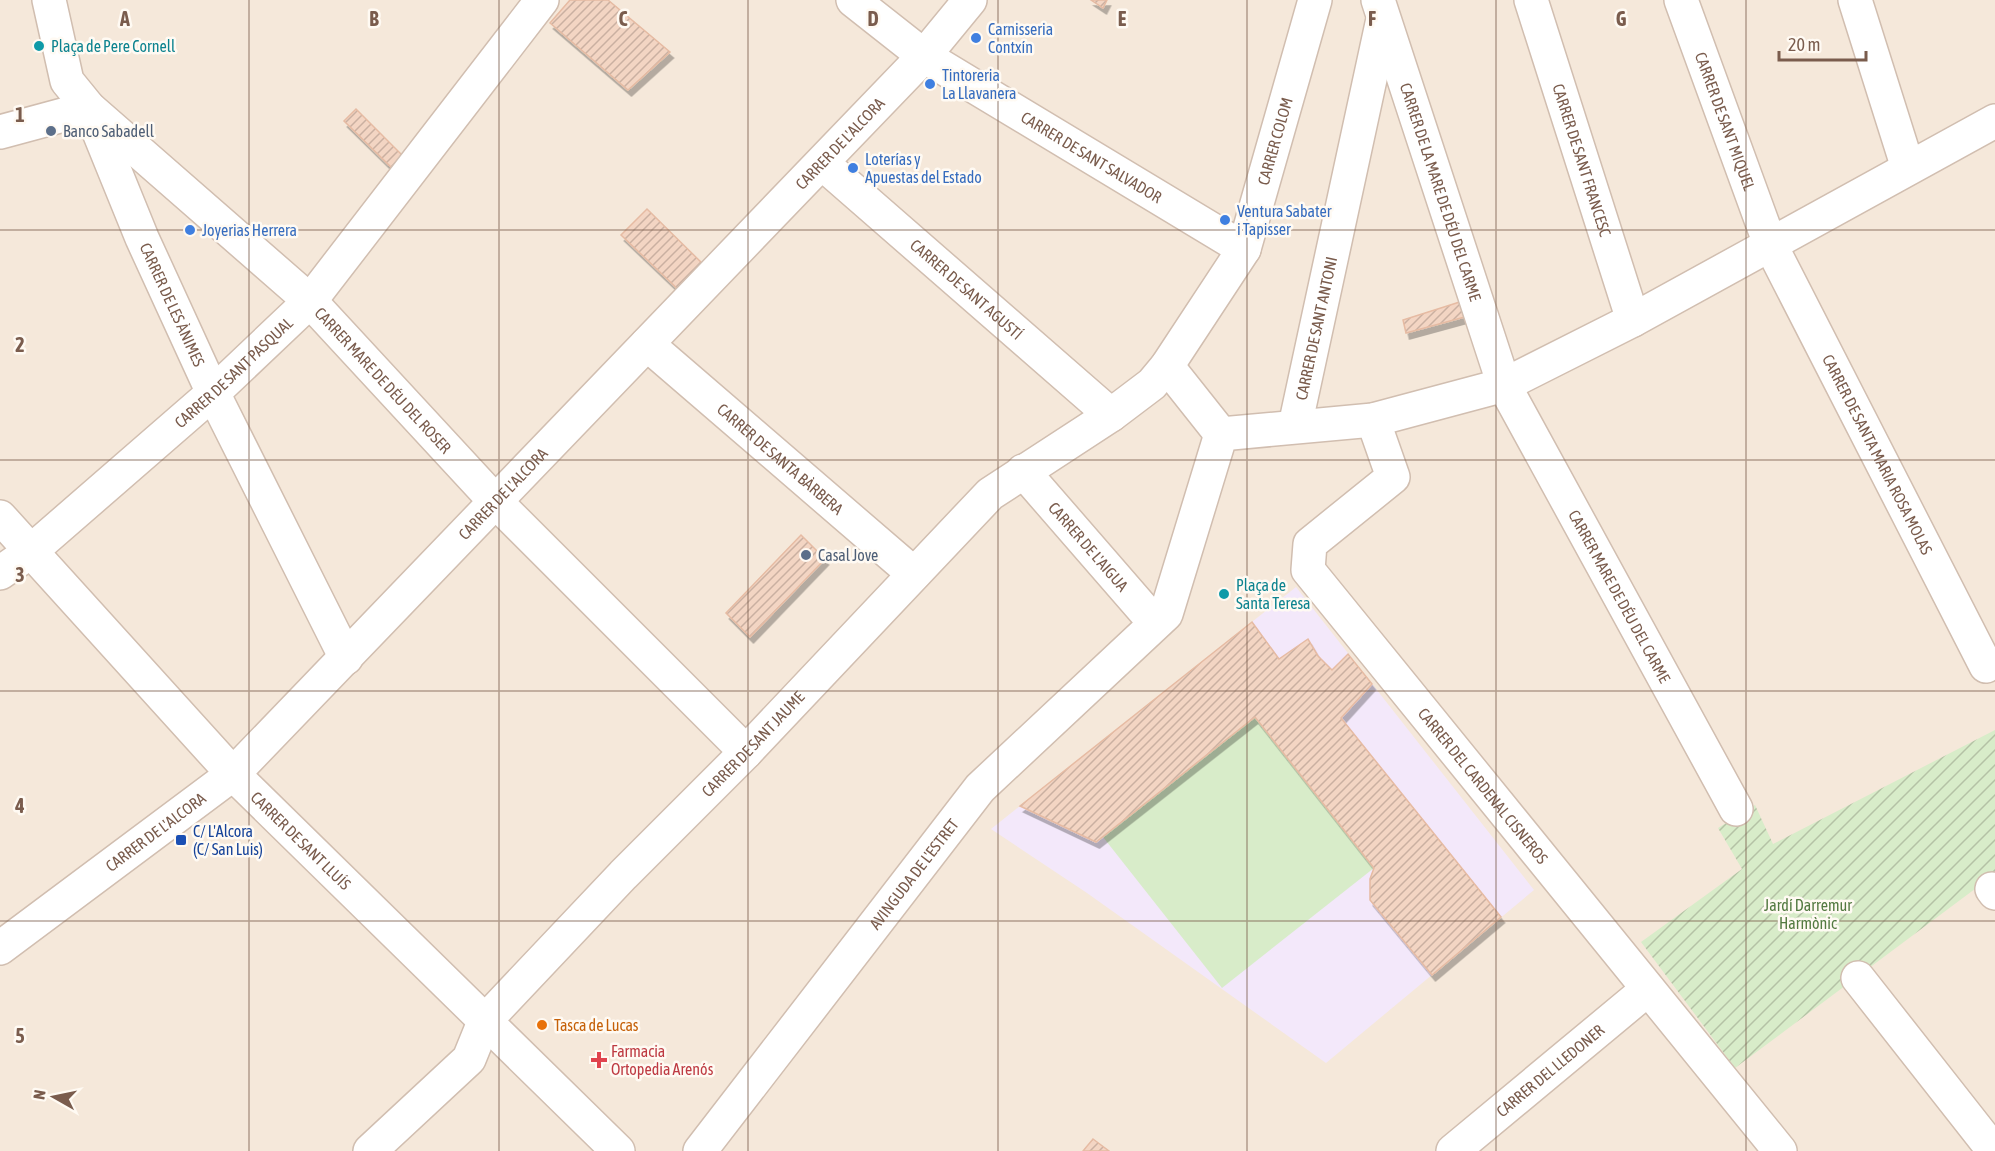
<svg xmlns="http://www.w3.org/2000/svg" width="1995" height="1151" font-family="'Asap Condensed',sans-serif">
<style>
.residential{fill:#f5e8da}
.education{fill:#f3e8fa}
.garden{fill:url(#garden-furrows)}
.pitch{fill:#d8ecc9}
.building{fill:url(#building-hatch);stroke:#e6bba3;stroke-width:1.5;filter:url(#shadow)}
.lines{fill:none;stroke-linecap:round;stroke-linejoin:round}
.minor-casing{stroke:#d1beb0;stroke-width:36}
.minor{stroke:#fff;stroke-width:33}
.grid{fill:none;stroke:#7a5c4d;stroke-width:1.5;stroke-opacity:0.55}
.shop-dot{fill:#3f7fe0;stroke:#fffaf3;stroke-width:2}
.culture-dot{fill:#0f9aa8;stroke:#fffaf3;stroke-width:2}
.service-dot{fill:#5c6f8a;stroke:#fffaf3;stroke-width:2}
.transit-dot{fill:#1a4fb4;stroke:#fffaf3;stroke-width:2}
.food-dot{fill:#e8710a;stroke:#fffaf3;stroke-width:2}
.health-dot{fill:#e0444e;stroke:#fffaf3;stroke-width:2}
.labels{text-anchor:middle;stroke-width:5;stroke-linejoin:round;paint-order:stroke}
.shop-label{font-size:16px;fill:#366cbe;stroke:#fffaf3;text-anchor:start}
.culture-label{font-size:16px;fill:#0d838f;stroke:#fffaf3;text-anchor:start}
.street-label{font-size:16px;fill:#7a5c4d;stroke:#fffaf3}
.service-label{font-size:16px;fill:#4e5e75;stroke:#fffaf3;text-anchor:start}
.transit-label{font-size:16px;fill:#164399;stroke:#fffaf3;text-anchor:start}
.park-label{font-size:16px;fill:#537a41;stroke:#fffaf3}
.food-label{font-size:16px;fill:#c56008;stroke:#fffaf3;text-anchor:start}
.health-label{font-size:16px;fill:#be3a42;stroke:#fffaf3;text-anchor:start}
.grid-label{font-size:20px;text-anchor:middle;font-weight:bold;fill:#7a5c4d;stroke:#fffaf3;stroke-width:5;stroke-linejoin:round;paint-order:stroke}
</style>
<defs>
<pattern id="garden-furrows" width="10" height="10" patternUnits="userSpaceOnUse" patternTransform="scale(1.5)"><rect width="10" height="10" fill="#d8ecc9"/><path d="M-1 1l2-2M0 10L10 0M9 11l2-2" fill="none" stroke="#b4c2a5"/></pattern>
<pattern id="building-hatch" width="6" height="6" patternUnits="userSpaceOnUse" patternTransform="scale(1.5)"><rect width="6" height="6" fill="#f3d5c3"/><path d="M-1 1l2-2M0 6l6-6M5 7l2-2" fill="none" stroke="#cab0a1"/></pattern>
<filter id="shadow"><feDropShadow dx="3.5" dy="6" stdDeviation="0" flood-color="#0004"/></filter>
</defs>
<rect width="100%" height="100%" fill="#fdf6ec"/>
<!-- residential -->
<path class="residential" d="M 0,0 L 1995,0 L 1995,1151 L 0,1151 Z"/>
<!-- education -->
<path class="education" d="M 1296,587 L 1534,890 L 1326,1063 L 1087,893 L 991,829 Z"/>
<!-- garden -->
<path class="garden" d="M 1995,730 L 1995,874 L 1735,1068 L 1641,942 L 1742,869 L 1718,828 L 1755,805 L 1773,844 Z"/>
<!-- pitch -->
<path class="pitch" d="M 1255,717 L 1374,868 L 1222,988 L 1103,837 Z"/>
<!-- building -->
<path class="building" d="M 570,0 L 608,0 L 670,52 L 628,90 L 550,23 Z
M 1091,0 L 1107,0 L 1103,8 Z
M 356,109 L 402,155 L 392,168 L 344,121 Z
M 647,209 L 708,269 L 684,295 L 621,235 Z
M 1466,300 L 1472,315 L 1406,333 L 1403,320 Z
M 801,535 L 825,559 L 750,637 L 726,613 Z
M 1252,622 L 1279,659 L 1308,639 L 1318,656 L 1332,670 L 1348,654 L 1372,684 L 1341,718 L 1501,917 L 1432,975 L 1370,900 L 1370,879 L 1374,868 L 1255,717 L 1096,842 L 1020,806 Z
M 1093,1139 L 1109,1151 L 1083,1151 Z"/>
<g class="lines">
<defs>
<g id="minor">
<path id="s1" d="M 49,0 L 67,81 L 89,108 L 310,301 L 495,501 L 746,752"/>
<path id="s2" d="M 853,0 L 924,56 L 1244,249"/>
<path id="s3" d="M 1378,0 L 1504,385 L 1736,809"/>
<path id="s4" d="M 1531,0 L 1633,320"/>
<path id="s5" d="M 1681,0 L 1770,244 L 1986,666"/>
<path d="M 1855,0 L 1908,168"/>
<path id="s6" d="M 92,115 L 142,238 L 213,393 L 346,658"/>
<path d="M 0,132 L 89,108"/>
<path id="s7" d="M 822,163 L 1111,415"/>
<path id="s8" d="M 647,344 L 914,574"/>
<path d="M 1167,366 L 1221,434"/>
<path id="s9" d="M 1373,420 L 1393,477 L 1310,544 L 1308,570 L 1780,1151"/>
<path id="s10" d="M 1295,426 L 1383,19"/>
<path id="s11" d="M 1023,471 L 1155,623"/>
<path id="s12" d="M 0,517 L 233,774 L 618,1151"/>
<path id="s13" d="M 0,573 L 30,552 L 213,393 L 310,301 L 542,0"/>
<path d="M 1992,889 L 1995,893"/>
<path id="s14" d="M 0,948 L 233,774 L 924,56 L 970,0"/>
<path d="M 1858,978 L 1994,1151"/>
<path id="s15" d="M 370,1151 L 469,1059 L 484,1022 L 623,875 L 746,752 L 990,494 L 1111,415 L 1152,384 L 1167,366 L 1244,249 L 1315,0"/>
<path id="s16" d="M 700,1151 L 980,788 L 1166,614 L 1221,434 L 1373,420 L 1504,385 L 1633,320 L 1995,121"/>
<path id="s17" d="M 1453,1151 L 1648,989"/>
</g>
</defs>
<!-- minor casing -->
<use href="#minor" class="minor-casing"/>
<!-- minor -->
<use href="#minor" class="minor"/>
</g>
<!-- grid -->
<path class="grid" d="M 249,0 L 249,1151M 499,0 L 499,1151M 748,0 L 748,1151M 998,0 L 998,1151M 1247,0 L 1247,1151M 1496,0 L 1496,1151M 1746,0 L 1746,1151M 0,230 L 1995,230M 0,460 L 1995,460M 0,691 L 1995,691M 0,921 L 1995,921"/>
<!-- markers -->
<g class="shop-dot">
<circle cx="976" cy="38" r="6"/>
<circle cx="930" cy="84" r="6"/>
<circle cx="853" cy="168" r="6"/>
<circle cx="1225" cy="220" r="6"/>
<circle cx="190" cy="230" r="6"/>
</g>
<g class="culture-dot">
<circle cx="39" cy="46" r="6"/>
<circle cx="1224" cy="594" r="6"/>
</g>
<g class="service-dot">
<circle cx="51" cy="131" r="6"/>
<circle cx="806" cy="555" r="6"/>
</g>
<rect class="transit-dot" x="175" y="834" width="12" height="12" rx="3"/>
<circle class="food-dot" cx="542" cy="1025" r="6"/>
<path class="health-dot" d="M596 1051h6v6h6v6h-6v6h-6v-6h-6v-6h6z"/>
<g class="labels">
<!-- shop labels -->
<g class="shop-label">
<text x="988" y="35">Carnisseria<tspan x="988" dy="18">Contxín</tspan></text>
<text x="942" y="81">Tintoreria<tspan x="942" dy="18">La Llavanera</tspan></text>
<text x="865" y="165">Loterías y<tspan x="865" dy="18">Apuestas del Estado</tspan></text>
<text x="1237" y="217">Ventura Sabater<tspan x="1237" dy="18">i Tapisser</tspan></text>
<text x="202" y="236">Joyerias Herrera</text>
</g>
<!-- culture labels -->
<g class="culture-label">
<text x="51" y="52">Plaça de Pere Cornell</text>
<text x="1236" y="591">Plaça de<tspan x="1236" dy="18">Santa Teresa</tspan></text>
</g>
<!-- street labels -->
<g class="street-label">
<text dy="6" stroke="none"><textPath href="#s5" startOffset="129">CARRER DE SANT MIQUEL</textPath></text>
<text dy="6" stroke="none"><textPath href="#s15" startOffset="1378">CARRER COLOM</textPath></text>
<text dy="6" stroke="none"><textPath href="#s14" startOffset="1166">CARRER DE L'ALCORA</textPath></text>
<text dy="6" stroke="none"><textPath href="#s2" startOffset="286">CARRER DE SANT SALVADOR</textPath></text>
<text dy="6" stroke="none"><textPath href="#s4" startOffset="168">CARRER DE SANT FRANCESC</textPath></text>
<text dy="6" stroke="none"><textPath href="#s3" startOffset="202">CARRER DE LA MARE DE DÉU DEL CARME</textPath></text>
<text dy="6" stroke="none"><textPath href="#s7" startOffset="192">CARRER DE SANT AGUSTÍ</textPath></text>
<text dy="6" stroke="none"><textPath href="#s6" startOffset="206">CARRER DE LES ÀNIMES</textPath></text>
<text dy="6" stroke="none"><textPath href="#s10" startOffset="100">CARRER DE SANT ANTONI</textPath></text>
<text dy="6" stroke="none"><textPath href="#s13" startOffset="308">CARRER DE SANT PASQUAL</textPath></text>
<text dy="6" stroke="none"><textPath href="#s1" startOffset="519">CARRER MARE DE DÉU DEL ROSER</textPath></text>
<text dy="6" stroke="none"><textPath href="#s5" startOffset="496">CARRER DE SANTA MARIA ROSA MOLAS</textPath></text>
<text dy="6" stroke="none"><textPath href="#s8" startOffset="176">CARRER DE SANTA BÀRBERA</textPath></text>
<text dy="6" stroke="none"><textPath href="#s14" startOffset="680">CARRER DE L'ALCORA</textPath></text>
<text dy="6" stroke="none"><textPath href="#s11" startOffset="100">CARRER DE L'AIGUA</textPath></text>
<text dy="6" stroke="none"><textPath href="#s3" startOffset="646">CARRER MARE DE DÉU DEL CARME</textPath></text>
<text dy="6" stroke="none"><textPath href="#s15" startOffset="562">CARRER DE SANT JAUME</textPath></text>
<text dy="6" stroke="none"><textPath href="#s9" startOffset="471">CARRER DEL CARDENAL CISNEROS</textPath></text>
<text dy="6" stroke="none"><textPath href="#s14" startOffset="194">CARRER DE L'ALCORA</textPath></text>
<text dy="6" stroke="none"><textPath href="#s12" startOffset="442">CARRER DE SANT LLUÍS</textPath></text>
<text dy="6" stroke="none"><textPath href="#s16" startOffset="350">AVINGUDA DE L'ESTRET</textPath></text>
<text dy="6" stroke="none"><textPath href="#s17" startOffset="126">CARRER DEL LLEDONER</textPath></text>
</g>
<!-- service labels -->
<g class="service-label">
<text x="63" y="137">Banco Sabadell</text>
<text x="818" y="561">Casal Jove</text>
</g>
<!-- transit labels -->
<g class="transit-label">
<text x="193" y="837">C/ L'Alcora<tspan x="193" dy="18">(C/ San Luis)</tspan></text>
</g>
<!-- park labels -->
<g class="park-label">
<text x="1808" y="911">Jardí Darremur<tspan x="1808" dy="18">Harmònic</tspan></text>
</g>
<!-- food labels -->
<g class="food-label">
<text x="554" y="1031">Tasca de Lucas</text>
</g>
<!-- health labels -->
<g class="health-label">
<text x="611" y="1057">Farmacia<tspan x="611" dy="18">Ortopedia Arenós</tspan></text>
</g>
</g>
<g class="grid-label">
<text x="125" y="26">A</text>
<text x="374" y="26">B</text>
<text x="623" y="26">C</text>
<text x="873" y="26">D</text>
<text x="1122" y="26">E</text>
<text x="1372" y="26">F</text>
<text x="1621" y="26">G</text>
<text x="20" y="122">1</text>
<text x="20" y="352">2</text>
<text x="20" y="582">3</text>
<text x="20" y="813">4</text>
<text x="20" y="1043">5</text>
</g>
<!-- north arrow -->
<g transform="translate(54 1097) rotate(279)" stroke="#fffaf3" stroke-width="4.5" paint-order="stroke">
<path d="M0-4.5L10 22L0 15L-10 22Z" fill="#7a5c4d"/>
<text y="-9" font-size="16" font-weight="bold" text-anchor="middle" fill="#7a5c4d">N</text>
</g>
<!-- scale -->
<path d="M1779 51v9h87v-9" fill="none" stroke="#7a5c4d" stroke-width="3"/>
<text x="1788" y="51" font-size="18" fill="#7a5c4d" stroke="#fffaf3" stroke-width="4.5" paint-order="stroke">20 m</text>
</svg>
